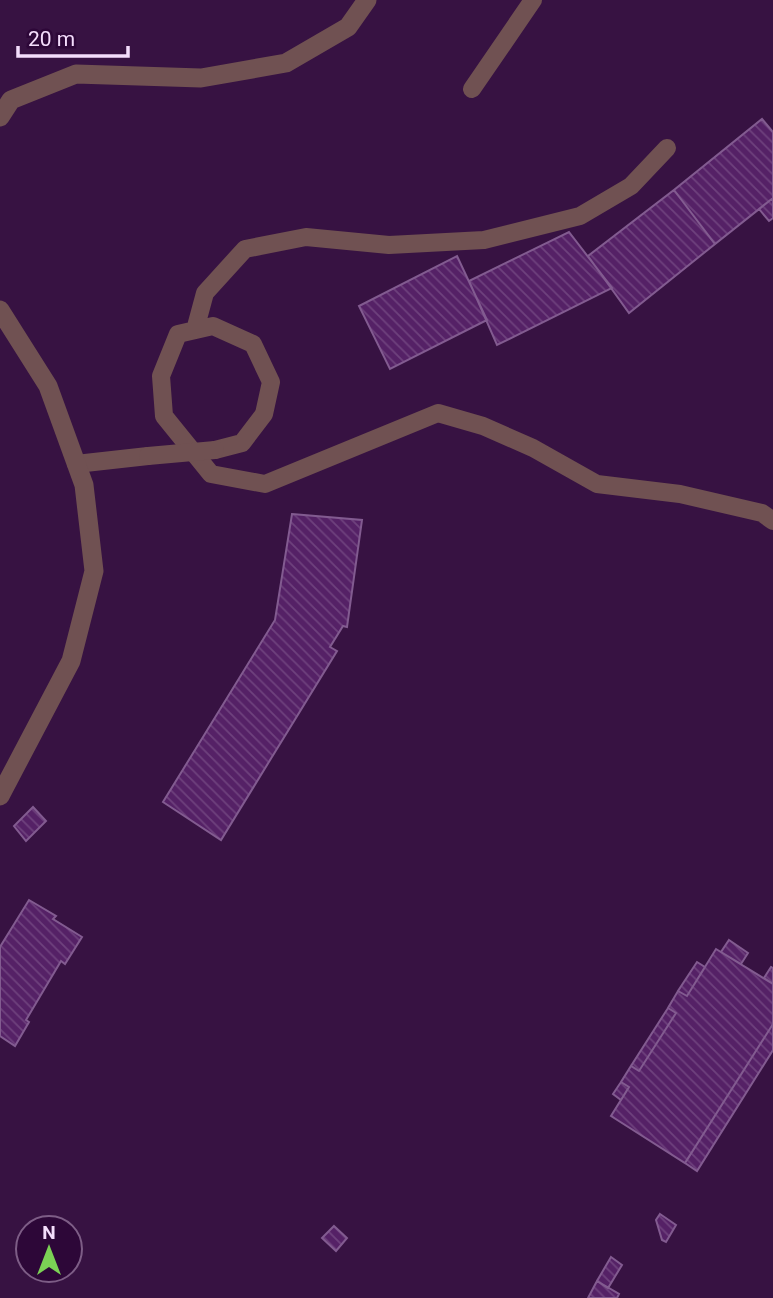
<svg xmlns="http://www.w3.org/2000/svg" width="773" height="1298" font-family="Roboto,sans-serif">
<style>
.building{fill:url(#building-back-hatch);stroke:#825b90;stroke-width:2}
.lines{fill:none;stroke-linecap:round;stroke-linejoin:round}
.service{stroke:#705152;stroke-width:18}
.minor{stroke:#705152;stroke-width:19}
.service-bridge{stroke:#705152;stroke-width:18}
</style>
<defs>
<pattern id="building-back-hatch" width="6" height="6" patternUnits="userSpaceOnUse" patternTransform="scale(1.75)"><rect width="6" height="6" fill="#552166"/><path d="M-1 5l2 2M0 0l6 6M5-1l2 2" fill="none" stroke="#6e417d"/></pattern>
</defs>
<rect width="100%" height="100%" fill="#371242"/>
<!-- building -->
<path class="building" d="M 762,119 L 773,132 L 773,198 L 715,244 L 674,190 Z
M 674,190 L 715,244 L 629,313 L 588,256 Z
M 773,198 L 773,218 L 769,221 L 759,209 Z
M 569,232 L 612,288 L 497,345 L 469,281 Z
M 457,256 L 487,320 L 390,369 L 359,306 Z
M 292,514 L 362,520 L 347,627 L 343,626 L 330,647 L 337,651 L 221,840 L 163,802 L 275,620 Z
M 33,807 L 46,821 L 26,841 L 14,826 Z
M 29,900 L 56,916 L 53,919 L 82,937 L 65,964 L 61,961 L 26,1020 L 29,1022 L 15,1046 L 0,1036 L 0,947 Z
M 729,940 L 748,953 L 741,964 L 721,952 Z
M 716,949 L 773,984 L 773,1024 L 685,1163 L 611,1116 L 629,1087 L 621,1082 L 631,1066 L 639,1071 L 676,1013 L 668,1008 L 678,991 L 687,996 Z
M 697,962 L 705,967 L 687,996 L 678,991 Z
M 771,967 L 773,968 L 773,984 L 764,978 Z
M 668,1008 L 676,1013 L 639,1071 L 631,1066 Z
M 773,1024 L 773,1050 L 697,1171 L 685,1163 Z
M 621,1082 L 629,1087 L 621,1100 L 613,1094 Z
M 660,1214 L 676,1225 L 666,1242 L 662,1240 L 656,1220 Z
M 334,1226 L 347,1238 L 336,1251 L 322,1238 Z
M 611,1257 L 622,1265 L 608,1288 L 597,1281 Z
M 597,1281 L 619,1294 L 617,1298 L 588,1298 Z"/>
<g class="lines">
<!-- service -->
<path class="service" d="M 472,89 L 533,0
M 195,330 L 205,293 L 245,249 L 306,237 L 389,245 L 484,240 L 580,216 L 631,186 L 667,148
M 215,450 L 242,443 L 264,414 L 271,382 L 253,344 L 213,326 L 178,334 L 161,376 L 164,416 L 211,474 L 265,484 L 438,413 L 483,426 L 533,448 L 597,484 L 680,494 L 762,513 L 773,521
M 76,464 L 148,456"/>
<!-- minor -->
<path class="minor" d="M 0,117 L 11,100 L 76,74 L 201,78 L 286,63 L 348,27 L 367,0
M 0,310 L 48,386 L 84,485 L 94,571 L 71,661 L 0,796"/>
<!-- service-bridge -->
<path class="service-bridge" d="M 148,456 L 215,450"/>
</g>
<!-- north arrow -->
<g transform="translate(49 1249)"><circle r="33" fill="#2d0738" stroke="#7d5d86" stroke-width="2"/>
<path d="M0-5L12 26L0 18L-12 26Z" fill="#7bd155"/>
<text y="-10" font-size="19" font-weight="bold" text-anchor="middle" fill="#f4ddfc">N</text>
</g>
<!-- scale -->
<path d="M18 46v10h110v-10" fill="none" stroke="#f4ddfc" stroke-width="3.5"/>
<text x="28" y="46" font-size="21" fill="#f4ddfc" stroke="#2d0738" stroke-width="5" paint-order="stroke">20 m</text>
</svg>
